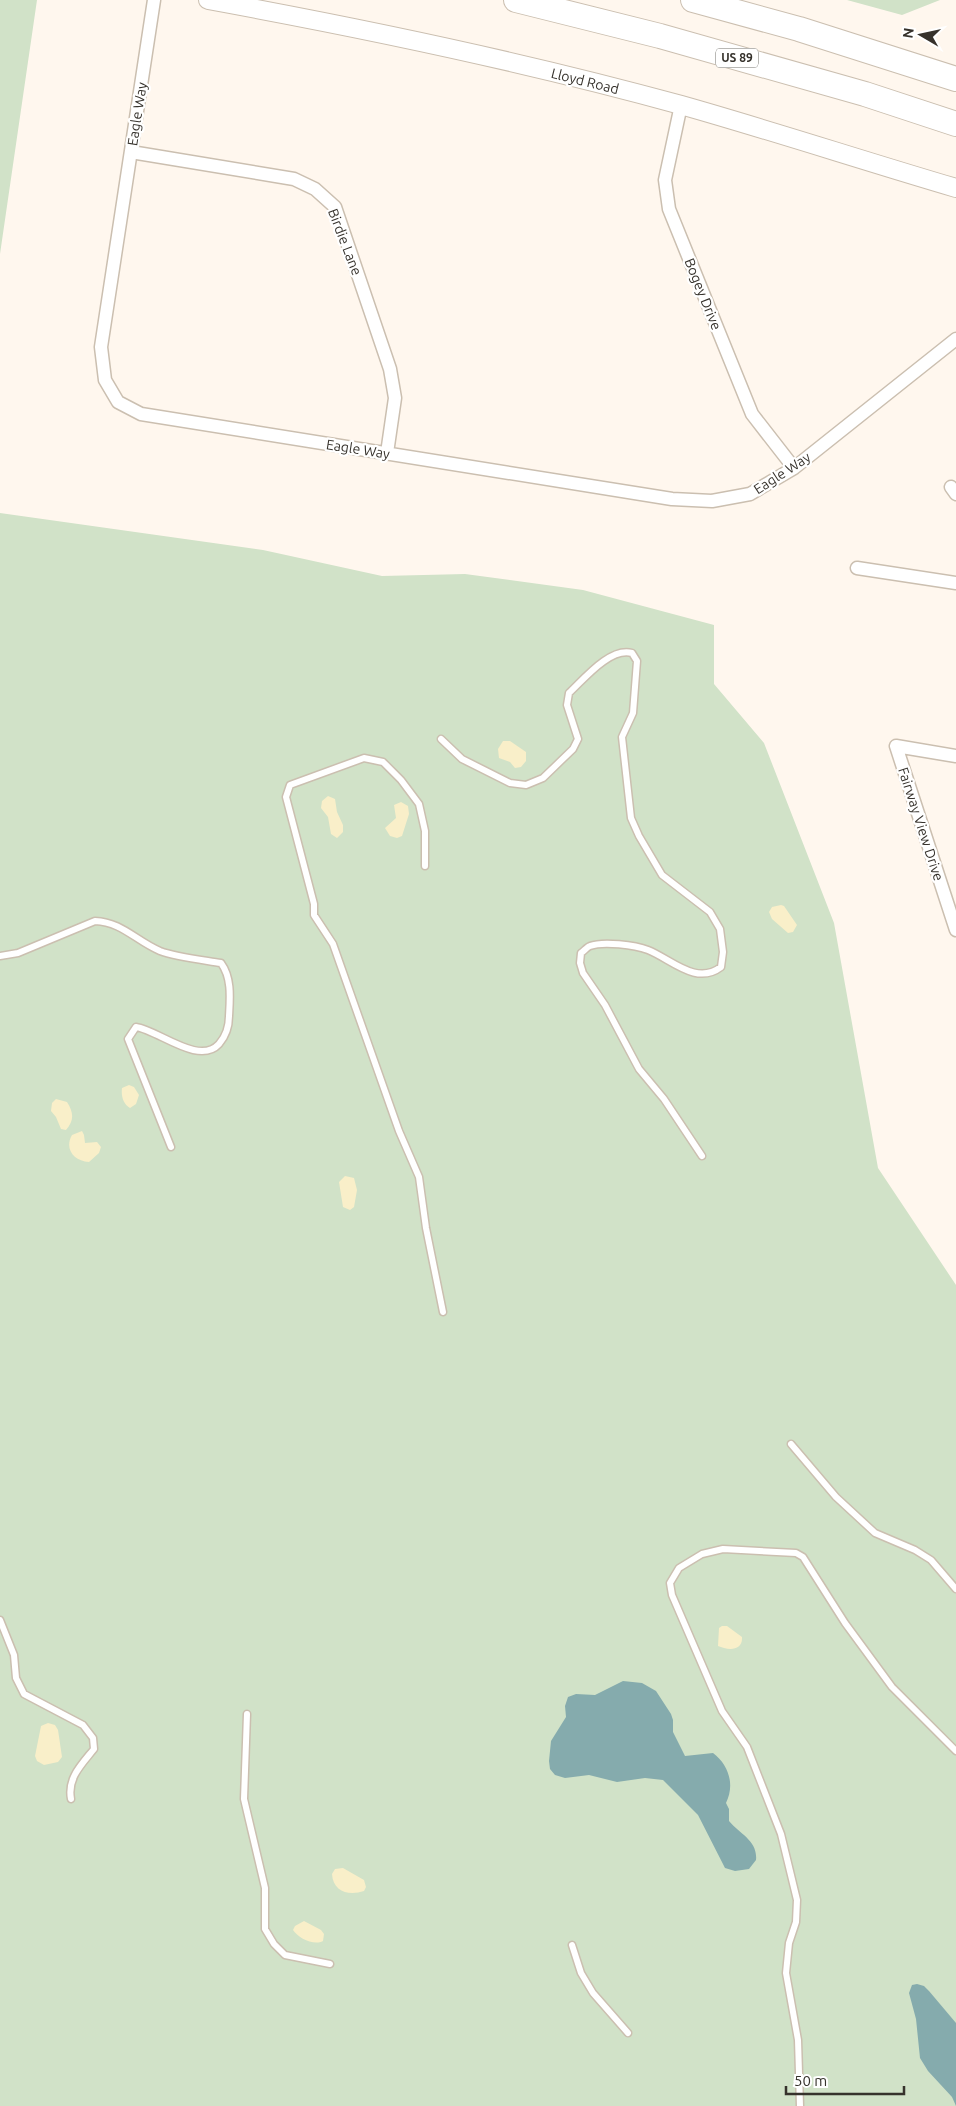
<svg xmlns="http://www.w3.org/2000/svg" width="956" height="2106" font-family="Ubuntu,sans-serif">
<style>
.green{fill:#d1e2c8}
.sand{fill:#f9efc9}
.water{fill:#85abad}
.lines{fill:none;stroke-linecap:round;stroke-linejoin:round}
.lane-casing{stroke:#cbbfb0;stroke-width:9}
.street-casing{stroke:#cbbfb0;stroke-width:15}
.secondary-casing{stroke:#cbbfb0;stroke-width:20}
.highway-casing{stroke:#cbbfb0;stroke-width:26}
.lane{stroke:#fff;stroke-width:6}
.street{stroke:#fff;stroke-width:12}
.secondary{stroke:#fff;stroke-width:18}
.highway{stroke:#fff;stroke-width:24}
.labels{text-anchor:middle;stroke-width:4.5;stroke-linejoin:round;paint-order:stroke}
.shield{fill:#fff;stroke:#72706b;stroke-width:1}
.shield-label{font-size:12px;font-weight:bold;fill:#36322c}
.street-label{font-size:14px;fill:#36322c;stroke:#fff}
</style>
<rect width="100%" height="100%" fill="#fff7ee"/>
<!-- green -->
<path class="green" d="M 0,0 L 37,0 L 0,254 Z
M 847,0 L 940,0 L 902,15 Z
M 0,513 L 263,550 L 382,576 L 465,574 L 583,590 L 714,625 L 714,684 L 764,743 L 834,923 L 878,1168 L 956,1285 L 956,2106 L 0,2106 Z"/>
<!-- sand -->
<path class="sand" d="M 503,741 L 510,741 L 526,752 L 526,761 L 521,767 L 515,768 L 510,762 L 499,758 L 498,749 Z
M 328,796 L 335,799 L 337,812 L 343,825 L 343,832 L 337,838 L 331,834 L 328,817 L 321,808 L 322,801 Z
M 401,802 L 408,806 L 409,814 L 402,836 L 397,838 L 390,836 L 385,828 L 396,818 L 394,805 Z
M 781,905 L 784,906 L 797,925 L 793,932 L 788,933 L 772,919 L 769,912 L 772,907 Z
M 129,1085 L 134,1087 L 139,1095 L 136,1104 L 130,1108 C 123,1104 121,1096 122,1088 Z
M 56,1099 L 67,1102 C 74,1113 74,1121 66,1130 L 61,1129 L 56,1117 L 51,1111 L 52,1103 Z
M 82,1131 L 84,1135 L 85,1143 L 97,1142 L 101,1147 L 99,1153 L 89,1162 C 74,1161 64,1149 72,1135 Z
M 345,1176 L 354,1178 L 357,1190 L 354,1207 L 350,1210 L 343,1207 L 339,1182 Z
M 722,1626 L 727,1626 L 742,1637 C 743,1652 727,1650 718,1646 L 719,1628 Z
M 48,1723 L 55,1725 L 58,1730 L 62,1757 L 58,1762 L 44,1765 L 37,1761 L 35,1756 L 41,1726 Z
M 343,1868 L 364,1880 L 366,1887 L 364,1891 C 349,1896 333,1892 332,1874 L 335,1869 Z
M 304,1921 L 321,1930 L 324,1934 L 323,1941 C 314,1946 298,1938 293,1930 L 295,1926 Z"/>
<!-- water -->
<path class="water" d="M 623,1681 L 642,1683 L 656,1691 L 671,1714 L 673,1720 L 673,1732 L 685,1756 L 713,1753 C 729,1765 735,1785 726,1803 L 729,1809 L 729,1821 C 740,1834 758,1841 756,1860 L 749,1869 L 735,1871 L 725,1868 L 698,1815 L 663,1780 L 645,1778 L 617,1782 L 589,1775 L 565,1778 L 555,1775 L 550,1769 L 549,1761 L 551,1741 L 566,1717 L 565,1706 L 568,1697 L 576,1694 L 595,1695 Z
M 917,1984 L 924,1986 L 929,1991 L 956,2023 L 956,2106 L 952,2097 L 928,2071 L 920,2058 L 916,2019 L 909,1993 L 912,1985 Z"/>
<g class="lines">
<defs>
<path id="lane" d="M 441,739 L 462,759 L 510,783 L 526,785 L 543,778 L 573,749 L 578,739 L 567,705 L 569,693 C 584,679 610,647 632,653 L 637,661 L 633,713 L 622,737 L 631,818 L 639,836 L 662,875 L 710,912 L 720,929 L 723,952 L 721,967 C 696,986 671,959 648,950 C 635,945 603,941 590,946 C 587,947 584,951 581,953 L 580,963 L 583,973 L 605,1005 L 639,1069 L 664,1099 L 702,1156
M 425,866 L 425,831 L 419,804 L 401,780 L 383,762 L 364,758 L 290,785 L 286,797 L 314,904 L 314,915 L 333,944 L 399,1131 L 419,1177 L 426,1228 L 443,1312
M 0,956 L 18,953 L 95,921 C 122,922 136,941 160,951 C 176,957 203,960 221,963 C 232,978 230,998 229,1016 C 229,1027 226,1036 219,1044 C 199,1066 158,1030 136,1027 L 128,1039 L 171,1147
M 791,1444 L 836,1497 L 875,1533 L 915,1550 L 931,1560 L 956,1589
M 0,1620 L 14,1655 L 16,1678 L 24,1694 L 83,1725 L 93,1738 L 94,1749 C 82,1764 67,1778 71,1799
M 247,1714 L 244,1799 L 265,1888 L 265,1929 L 274,1944 L 285,1955 L 330,1964
M 572,1945 L 581,1973 L 593,1993 L 628,2033
M 800,2106 L 798,2040 L 786,1973 L 789,1943 L 796,1922 L 797,1900 L 781,1834 L 747,1747 L 722,1711 L 672,1595 L 670,1583 L 679,1568 L 702,1554 L 723,1549 L 796,1553 L 803,1557 L 845,1623 L 892,1687 L 956,1751"/>
<path id="street" d="M 154,0 L 101,347 L 105,380 L 118,402 L 141,414 L 672,499 L 712,501 L 750,494 L 794,468 L 956,339
M 681,105 L 665,180 L 669,209 L 752,414 L 794,468
M 131,152 L 294,179 L 315,189 L 335,207 L 390,369 L 395,398 L 387,453
M 951,487 L 956,494
M 857,568 L 956,583
M 956,756 L 896,746 L 956,930"/>
<path id="secondary" d="M 208,0 C 367,29 525,62 681,105 C 773,131 864,161 956,188"/>
<path id="highway" d="M 516,0 L 660,36 L 865,94 L 956,124
M 693,0 L 799,29 L 956,79"/>
</defs>
<!-- lane casing -->
<use href="#lane" class="lane-casing"/>
<!-- street casing -->
<use href="#street" class="street-casing"/>
<!-- secondary casing -->
<use href="#secondary" class="secondary-casing"/>
<!-- highway casing -->
<use href="#highway" class="highway-casing"/>
<!-- lane -->
<use href="#lane" class="lane"/>
<!-- street -->
<use href="#street" class="street"/>
<!-- secondary -->
<use href="#secondary" class="secondary"/>
<!-- highway -->
<use href="#highway" class="highway"/>
</g>
<g class="labels">
<!-- shield labels -->
<rect class="shield" x="716" y="48.5" width="42" height="19" rx="4"/>
<g class="shield-label">
<text x="737" y="62">US 89</text>
</g>
<!-- street labels -->
<g class="street-label">
<text transform="translate(585 81) rotate(14)" y="5">Lloyd Road</text>
<text transform="translate(137 114) rotate(-81)" y="5">Eagle Way</text>
<text transform="translate(345 242) rotate(69)" y="5">Birdie Lane</text>
<text transform="translate(703 294) rotate(68)" y="5">Bogey Drive</text>
<text transform="translate(358 449) rotate(9)" y="5">Eagle Way</text>
<text transform="translate(782 473) rotate(-33)" y="5">Eagle Way</text>
<text transform="translate(921 824) rotate(72)" y="5">Fairway View Drive</text>
</g>
</g>
<!-- north arrow -->
<g transform="translate(921 35) rotate(279)" stroke="#ffffff" stroke-width="4" paint-order="stroke">
<path d="M0-4L9 19L0 12L-9 19Z" fill="#36322c"/>
<text y="-8" font-size="14" font-weight="bold" text-anchor="middle" fill="#36322c">N</text>
</g>
<!-- scale -->
<path d="M786 2086v8h118v-8" fill="none" stroke="#36322c" stroke-width="2.5"/>
<text x="794" y="2086" font-size="15" fill="#36322c" stroke="#ffffff" stroke-width="4" paint-order="stroke">50 m</text>
</svg>
